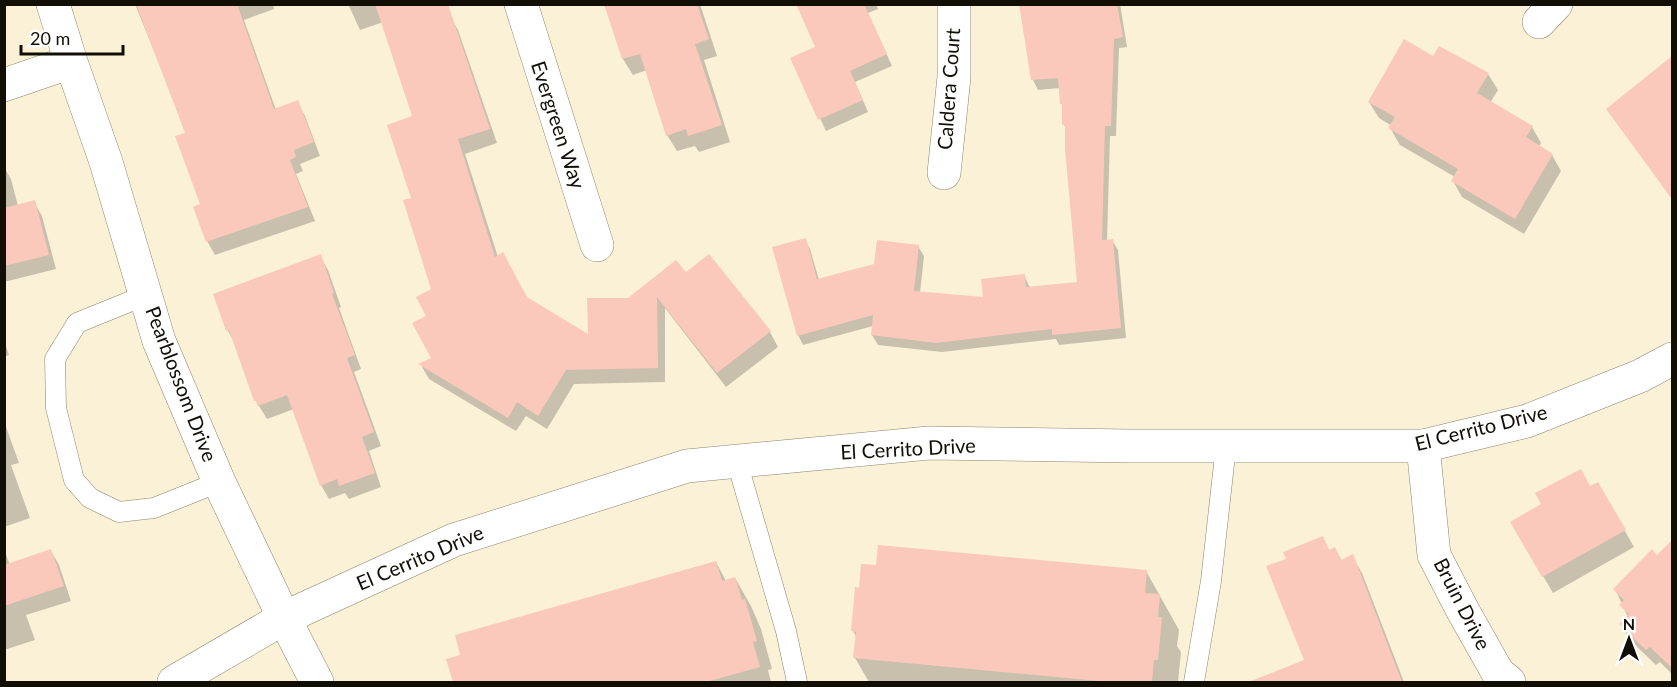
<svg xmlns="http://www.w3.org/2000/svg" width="1677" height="687" font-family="Lato,sans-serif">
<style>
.shadow{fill:#0003}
.building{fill:#fac9bb}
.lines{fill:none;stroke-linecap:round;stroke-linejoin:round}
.lane-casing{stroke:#8b836c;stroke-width:21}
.street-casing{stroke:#8b836c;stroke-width:34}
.secondary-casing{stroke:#8b836c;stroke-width:34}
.lane{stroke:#fff;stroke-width:20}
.street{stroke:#fff;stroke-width:33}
.secondary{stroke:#fff;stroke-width:33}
.labels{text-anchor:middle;stroke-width:5;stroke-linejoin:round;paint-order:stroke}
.street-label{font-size:20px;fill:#110e06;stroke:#fefefe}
</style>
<rect width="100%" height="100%" fill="#faf1d7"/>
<!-- shadow -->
<path class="shadow" d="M 135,4 L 273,4 L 274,9 L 244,20 L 276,110 L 297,102 L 305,116 L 320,156 L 300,164 L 303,171 L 296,174 L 315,221 L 215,255 L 207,241 L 202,205 L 187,133 Z
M 348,4 L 401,4 L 404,15 L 360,30 Z
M 609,4 L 700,4 L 717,56 L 704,60 L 730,142 L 699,152 L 695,146 L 677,151 L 667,135 L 647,70 L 633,75 L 623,59 L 606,6 Z
M 808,4 L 876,4 L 878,9 L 868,13 L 892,66 L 855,82 L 868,112 L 826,131 L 792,58 L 816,48 Z
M 1020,4 L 1120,4 L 1127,47 L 1119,48 L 1116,136 L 1110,136 L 1107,241 L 1112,240 L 1118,250 L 1126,338 L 1059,345 L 1056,339 L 942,352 L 878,345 L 872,335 L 873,326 L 803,345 L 798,335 L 805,240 L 810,249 L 819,280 L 875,265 L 918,246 L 924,256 L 920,293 L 985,299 L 1024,275 L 1030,288 L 1079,284 L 1067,130 L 1064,125 L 1064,107 L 1060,88 L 1038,90 L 1033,80 Z
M 450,16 L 458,30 L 497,143 L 465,154 L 498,257 L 527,298 L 590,337 L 628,299 L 686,274 L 709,256 L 770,332 L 778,347 L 726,387 L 665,308 L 665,382 L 574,384 L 547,429 L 526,416 L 516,431 L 429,379 L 421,365 L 433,359 L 428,317 L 432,290 L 413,199 L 414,117 Z
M 1439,48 L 1488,74 L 1498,90 L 1490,103 L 1532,127 L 1541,143 L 1539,147 L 1552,155 L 1561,171 L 1524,234 L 1462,197 L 1453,181 L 1455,177 L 1400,145 L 1390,128 L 1392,126 L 1379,118 L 1369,102 L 1434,58 Z
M 1672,59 L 1672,199 L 1608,109 Z
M 4,167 L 11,179 L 18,206 L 34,202 L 42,216 L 56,269 L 4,282 Z
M 320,256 L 328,270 L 341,307 L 339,308 L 361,369 L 354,372 L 381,446 L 369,451 L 381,487 L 349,499 L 345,493 L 329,499 L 321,485 L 294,409 L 267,419 L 264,414 L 256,401 L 236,345 L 228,331 L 215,295 Z
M 4,340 L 9,355 L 4,357 Z
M 4,421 L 19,463 L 11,465 L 30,518 L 4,527 Z
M 1598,484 L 1634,547 L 1553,593 L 1512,523 L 1543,505 Z
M 1322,538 L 1330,551 L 1335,549 L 1342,561 L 1352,556 L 1362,573 L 1404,682 L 1301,682 L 1294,666 L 1306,661 L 1287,560 Z
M 4,549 L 10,565 L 51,551 L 59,565 L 71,601 L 26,615 L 35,640 L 4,650 Z
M 1664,551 L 1672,559 L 1672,674 L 1660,662 L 1656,665 L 1631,641 L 1621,625 L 1628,617 L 1615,589 Z
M 716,562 L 726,581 L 735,578 L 751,606 L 761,629 L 772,669 L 768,670 L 771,682 L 454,682 L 448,660 Z
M 1146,571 L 1179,630 L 1177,646 L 1181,652 L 1178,682 L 869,682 L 855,658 L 857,638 L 853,631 Z"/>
<!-- building -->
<path class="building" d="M 136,4 L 237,4 L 274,109 L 298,100 L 314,142 L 294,150 L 296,157 L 290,160 L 308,207 L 206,242 L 193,207 L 200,204 L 175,136 L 185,133 Z
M 375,4 L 448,4 L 490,129 L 458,139 L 495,257 L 503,252 L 527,297 L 588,334 L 587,298 L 628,298 L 676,260 L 686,272 L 709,254 L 771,331 L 717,373 L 657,297 L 658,368 L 566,370 L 538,416 L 517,402 L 508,418 L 418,364 L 431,358 L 412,323 L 426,316 L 416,297 L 431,289 L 403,200 L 411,198 L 387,125 L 412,116 Z
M 604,4 L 697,4 L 709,39 L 695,44 L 722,125 L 688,136 L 686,129 L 666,136 L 640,54 L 622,59 Z
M 796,4 L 864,4 L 887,54 L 850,71 L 863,100 L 818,120 L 790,58 L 815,47 Z
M 1019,4 L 1117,4 L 1123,37 L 1114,39 L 1111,126 L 1105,126 L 1102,240 L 1113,239 L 1121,328 L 1052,335 L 1052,329 L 936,343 L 871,335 L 873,315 L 797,336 L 772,247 L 806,238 L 817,279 L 874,264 L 877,240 L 919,245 L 914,291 L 983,297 L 981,279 L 1025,274 L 1026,287 L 1077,282 L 1065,149 L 1065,125 L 1062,125 L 1062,104 L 1060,104 L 1058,78 L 1031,80 Z
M 1404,39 L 1433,56 L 1439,46 L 1489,73 L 1477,93 L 1533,126 L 1526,137 L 1553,154 L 1515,219 L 1451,181 L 1458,169 L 1388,128 L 1395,117 L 1368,102 Z
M 1672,56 L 1672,199 L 1606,109 Z
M 35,200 L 49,255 L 4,266 L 4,208 Z
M 321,254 L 334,293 L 332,294 L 355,355 L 347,358 L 374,432 L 362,437 L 375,473 L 339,486 L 337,479 L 320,486 L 287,395 L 258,406 L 256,401 L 254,401 L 229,330 L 226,331 L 213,294 Z
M 1581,469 L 1590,486 L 1598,482 L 1626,530 L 1542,577 L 1510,522 L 1541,504 L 1535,493 Z
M 1323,536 L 1329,550 L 1335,547 L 1341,560 L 1353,554 L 1402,682 L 1252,682 L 1251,681 L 1304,660 L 1266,566 L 1286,559 L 1283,552 Z
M 1672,540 L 1672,668 L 1650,647 L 1646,650 L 1619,624 L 1629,614 L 1619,605 L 1624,600 L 1613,589 L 1652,549 L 1657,555 Z
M 878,545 L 1147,570 L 1145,593 L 1160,594 L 1158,617 L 1162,617 L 1158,660 L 1154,660 L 1152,682 L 1110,682 L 853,658 L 856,632 L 851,631 L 855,587 L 859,588 L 861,564 L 876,565 Z
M 51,549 L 64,586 L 4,606 L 4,565 Z
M 716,561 L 722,581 L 735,577 L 742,600 L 745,599 L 757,641 L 753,642 L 760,667 L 706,682 L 453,682 L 446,659 L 460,655 L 455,635 Z"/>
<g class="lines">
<defs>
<path id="lane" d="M 146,295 L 77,323 L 55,359 L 56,408 L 74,480 L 90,498 L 119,512 L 154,508 L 219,482
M 737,462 L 786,631 L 797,682
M 1194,682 L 1211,581 L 1226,446"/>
<path id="street" d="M 53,4 L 71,62 L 106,162 L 159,341 L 219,482 L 284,618 L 317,682
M 521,4 L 597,245
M 1539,22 L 1556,4
M 4,85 L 71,62
M 944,173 L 954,77 L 954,4
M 1423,446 L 1434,555 L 1463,611 L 1498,673 L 1509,682"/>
<path id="secondary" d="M 174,682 L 284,618 L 454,540 L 687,466 L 929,443 L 1130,446 L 1423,446 L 1527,421 L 1640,376 L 1672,359"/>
</defs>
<!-- lane casing -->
<use href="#lane" class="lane-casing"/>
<!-- street casing -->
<use href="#street" class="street-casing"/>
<!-- secondary casing -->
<use href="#secondary" class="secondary-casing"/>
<!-- lane -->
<use href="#lane" class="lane"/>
<!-- street -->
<use href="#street" class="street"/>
<!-- secondary -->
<use href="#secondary" class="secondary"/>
</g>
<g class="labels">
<!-- street labels -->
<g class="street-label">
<text transform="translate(949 89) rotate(-86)" y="7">Caldera Court</text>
<text transform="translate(558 125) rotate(72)" y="7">Evergreen Way</text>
<text transform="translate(181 384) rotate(69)" y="7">Pearblossom Drive</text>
<text transform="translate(1481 428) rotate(-14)" y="7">El Cerrito Drive</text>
<text transform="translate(908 449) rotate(-3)" y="7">El Cerrito Drive</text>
<text transform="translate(420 558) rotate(-23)" y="7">El Cerrito Drive</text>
<text transform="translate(1462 604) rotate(63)" y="7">Bruin Drive</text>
</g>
</g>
<!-- border -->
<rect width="1677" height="687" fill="none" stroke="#110e06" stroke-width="12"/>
<!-- north arrow -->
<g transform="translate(1629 639)" stroke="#fefefe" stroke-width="4.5" paint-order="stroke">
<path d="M0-4.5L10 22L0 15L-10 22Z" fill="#110e06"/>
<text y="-9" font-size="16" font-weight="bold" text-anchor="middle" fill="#110e06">N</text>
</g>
<!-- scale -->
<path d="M21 45v9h102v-9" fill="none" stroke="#110e06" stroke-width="3"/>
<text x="30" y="45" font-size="18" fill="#110e06" stroke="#fefefe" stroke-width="4.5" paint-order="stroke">20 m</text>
</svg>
